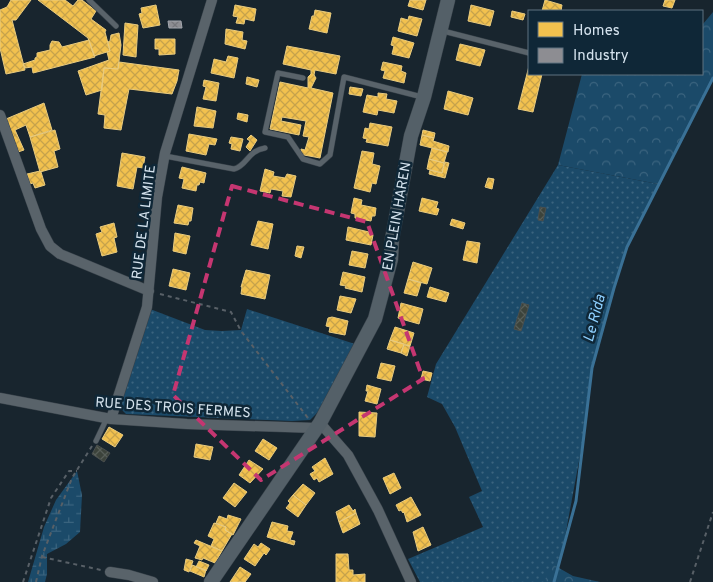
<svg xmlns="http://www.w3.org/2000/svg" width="713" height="582" font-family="Overpass,sans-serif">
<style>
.grass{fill:url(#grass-dots)}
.forest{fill:url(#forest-crowns)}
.wetland{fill:url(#wetland-marsh)}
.homes{fill:url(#homes-cross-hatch);stroke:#e9cb7e}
.industry{fill:url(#industry-cross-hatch);stroke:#a3a7ae}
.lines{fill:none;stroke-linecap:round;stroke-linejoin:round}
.stream{stroke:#3a7196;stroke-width:3}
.building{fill:url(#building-cross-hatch);stroke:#4a4f4e}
.lane-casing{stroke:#374149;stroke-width:6}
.street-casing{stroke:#374149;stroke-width:11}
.secondary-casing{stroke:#374149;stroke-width:15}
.path{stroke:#586067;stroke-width:2;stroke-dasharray:4 4;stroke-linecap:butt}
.lane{stroke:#59636a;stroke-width:5}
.street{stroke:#59636a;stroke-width:10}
.secondary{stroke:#546068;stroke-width:14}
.marked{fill:none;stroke:#c53671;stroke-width:4;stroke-dasharray:10 6;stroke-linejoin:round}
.labels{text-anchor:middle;stroke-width:5;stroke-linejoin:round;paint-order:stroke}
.street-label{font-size:14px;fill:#d5e3ee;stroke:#0f2737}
.water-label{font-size:15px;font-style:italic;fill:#8dcffe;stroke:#0f2737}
</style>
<defs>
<pattern id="grass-dots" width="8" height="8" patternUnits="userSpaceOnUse" patternTransform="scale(1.25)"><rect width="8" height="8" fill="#1b4a69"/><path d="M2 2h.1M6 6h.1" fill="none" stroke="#3b647f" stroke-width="1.8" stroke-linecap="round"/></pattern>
<pattern id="forest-crowns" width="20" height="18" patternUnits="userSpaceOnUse" patternTransform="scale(1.25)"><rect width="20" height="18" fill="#1b4a69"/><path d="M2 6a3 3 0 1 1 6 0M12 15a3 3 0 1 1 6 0" fill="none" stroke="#3b647f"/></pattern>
<pattern id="wetland-marsh" width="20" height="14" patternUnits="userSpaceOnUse" patternTransform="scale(1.25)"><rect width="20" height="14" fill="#1b4a69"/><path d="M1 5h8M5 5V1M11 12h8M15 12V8" fill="none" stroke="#3b647f"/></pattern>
<pattern id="homes-cross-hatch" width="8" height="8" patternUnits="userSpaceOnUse" patternTransform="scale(1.25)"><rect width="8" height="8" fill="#f2c14e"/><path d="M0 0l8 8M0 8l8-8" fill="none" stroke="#c6a24c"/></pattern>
<pattern id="industry-cross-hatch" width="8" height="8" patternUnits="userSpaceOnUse" patternTransform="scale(1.25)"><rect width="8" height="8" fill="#8d8d92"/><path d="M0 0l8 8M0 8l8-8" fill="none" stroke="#76777c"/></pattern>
<pattern id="building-cross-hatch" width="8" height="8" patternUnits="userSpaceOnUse" patternTransform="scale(1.25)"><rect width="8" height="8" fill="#3c433b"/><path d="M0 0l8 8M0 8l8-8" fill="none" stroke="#575e58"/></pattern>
</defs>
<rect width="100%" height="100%" fill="#18252e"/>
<!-- grass -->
<path class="grass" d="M 558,165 L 658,184 L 627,247 L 614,288 L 592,368 L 587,418 L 562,553 L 554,582 L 420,582 L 408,559 L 483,527 L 469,497 L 482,491 L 455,427 L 442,404 L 427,397 L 436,364 Z
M 150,309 L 205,330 L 222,331 L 241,330 L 247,309 L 358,345 L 318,412 L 310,420 L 292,421 L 126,414 L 122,410 L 122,400 Z"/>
<!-- forest -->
<path class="forest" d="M 713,12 L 713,78 L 658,184 L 558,165 L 582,74 L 702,74 L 702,24 L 703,24 Z
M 552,564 L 573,576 L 600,582 L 544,582 Z"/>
<!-- wetland -->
<path class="wetland" d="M 77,471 L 82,495 L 80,532 L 66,544 L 47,554 L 47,574 L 45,582 L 28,582 L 44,527 L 56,500 Z"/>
<!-- homes -->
<path class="homes" d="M 11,0 L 31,0 L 16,20 L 12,20 L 25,70 L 6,74 L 0,48 L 0,10 L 7,7 Z
M 38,0 L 65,0 L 73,6 L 78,0 L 82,0 L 96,11 L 91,19 L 106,30 L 105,32 L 110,51 L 94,56 L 88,38 Z
M 410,0 L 426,0 L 423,10 L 408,6 Z
M 545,0 L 562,5 L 561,11 L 542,11 Z
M 665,0 L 675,0 L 672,8 L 663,6 Z
M 156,5 L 160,25 L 143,28 L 139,14 L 142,13 L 141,8 Z
M 235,5 L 256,9 L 254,21 L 245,19 L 244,24 L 236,23 L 238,17 L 233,16 Z
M 471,5 L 494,11 L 490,26 L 468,21 Z
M 315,10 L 331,13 L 327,33 L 309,29 L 312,16 L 314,16 Z
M 512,11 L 525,14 L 523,20 L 511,17 Z
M 409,16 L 422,19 L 417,36 L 398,31 L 401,18 L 408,20 Z
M 125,23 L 138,25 L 136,57 L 123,55 Z
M 226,29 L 243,32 L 242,40 L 247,41 L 245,49 L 225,44 Z
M 119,33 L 121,45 L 118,69 L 104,68 L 102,90 L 86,95 L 78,71 L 109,60 L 107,52 L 110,51 L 108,42 L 110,41 L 111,35 Z
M 393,37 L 414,43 L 409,58 L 392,54 L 394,46 L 391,45 Z
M 155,39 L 175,39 L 175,54 L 159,55 L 159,49 L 155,49 Z
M 89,40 L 95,57 L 33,73 L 32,67 L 25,68 L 23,64 L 35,60 L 35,58 L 37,57 L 37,53 L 50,50 L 50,45 L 52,41 L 59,42 L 62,47 Z
M 460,44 L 485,50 L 480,66 L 456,60 Z
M 287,46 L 340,56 L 336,74 L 315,70 L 314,75 L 316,78 L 311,88 L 333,93 L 320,158 L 304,155 L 301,152 L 301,149 L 305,150 L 309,137 L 303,136 L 306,121 L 282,117 L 281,121 L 301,125 L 299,135 L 270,129 L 280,82 L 308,88 L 308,77 L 311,74 L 311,70 L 283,64 Z
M 228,56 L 238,58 L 234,78 L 211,73 L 214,59 L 226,62 Z
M 119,62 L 179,70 L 177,81 L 172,94 L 129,89 L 121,130 L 104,128 L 105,115 L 98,114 L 104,68 L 118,69 Z
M 383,62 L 402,66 L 401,71 L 406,73 L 404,83 L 383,78 L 385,71 L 381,70 Z
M 529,66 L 529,74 L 542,74 L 533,112 L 518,109 Z
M 247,77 L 259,80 L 257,87 L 246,84 Z
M 204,80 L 219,83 L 216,101 L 203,99 L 206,87 L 203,86 Z
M 350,87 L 363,89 L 361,96 L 349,94 Z
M 448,91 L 473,98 L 468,115 L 444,109 Z
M 378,93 L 387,94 L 386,99 L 397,101 L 394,113 L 378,110 L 377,115 L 363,112 L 367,95 L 378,97 Z
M 44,103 L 52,130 L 30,137 L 26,125 L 15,130 L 24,150 L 18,152 L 6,119 Z
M 197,107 L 216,111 L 213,128 L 194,126 Z
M 238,113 L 248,115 L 247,122 L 237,119 Z
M 370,123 L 392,127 L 388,146 L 366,142 L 367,139 L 363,138 L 365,128 L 369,129 Z
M 55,130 L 60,149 L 54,151 L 58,167 L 40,172 L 30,137 Z
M 423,130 L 435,133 L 434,138 L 422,135 Z
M 189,134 L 217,139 L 215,145 L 209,144 L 206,155 L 186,151 Z
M 251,135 L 257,140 L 250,151 L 246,147 L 250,141 L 247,139 Z
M 422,135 L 434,138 L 433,141 L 449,146 L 448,152 L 420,145 Z
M 231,137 L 243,139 L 240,151 L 231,149 L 232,144 L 229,143 Z
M 432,148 L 447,152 L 444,163 L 429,159 Z
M 362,151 L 374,153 L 372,164 L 380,166 L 376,184 L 372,183 L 370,192 L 354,188 Z
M 122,153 L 145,157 L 143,168 L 137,167 L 133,189 L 117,186 Z
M 429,159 L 444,163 L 442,173 L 427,169 Z
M 445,162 L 449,163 L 445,178 L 429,174 L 430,170 L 442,173 Z
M 182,167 L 206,173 L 204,183 L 200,182 L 199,185 L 197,185 L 196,191 L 182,188 L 184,179 L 179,178 Z
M 265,169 L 274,172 L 273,176 L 285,178 L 287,174 L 296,176 L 291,197 L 282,196 L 283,191 L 271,189 L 270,193 L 260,191 Z
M 40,171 L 41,172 L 45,185 L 35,188 L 33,183 L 30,184 L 27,174 Z
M 488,178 L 494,179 L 492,189 L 485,187 Z
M 354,198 L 362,200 L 361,205 L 376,208 L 375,216 L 372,216 L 371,221 L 355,218 L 355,214 L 351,213 Z
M 422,198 L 438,202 L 436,208 L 439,209 L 437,215 L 419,211 Z
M 178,205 L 193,208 L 191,221 L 189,221 L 188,225 L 174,223 Z
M 452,219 L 465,223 L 463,229 L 450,225 Z
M 258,221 L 273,224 L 268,249 L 251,245 Z
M 114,223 L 117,237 L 114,238 L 117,252 L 102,256 L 96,234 L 102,232 L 100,227 Z
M 348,227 L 369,232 L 368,234 L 373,235 L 371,245 L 346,240 Z
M 175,233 L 190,236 L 186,254 L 173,251 Z
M 467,241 L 480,243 L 477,263 L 463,260 Z
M 297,246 L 304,247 L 301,258 L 295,256 Z
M 352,251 L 368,254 L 365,268 L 349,265 Z
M 413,262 L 432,268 L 427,284 L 408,279 Z
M 173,269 L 190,273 L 186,290 L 169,286 Z
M 246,270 L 270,275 L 265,299 L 241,294 L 242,287 L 241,287 Z
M 343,272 L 365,277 L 362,292 L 345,288 L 346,286 L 340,285 Z
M 408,279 L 421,283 L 417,296 L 404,293 Z
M 430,287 L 449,293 L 446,302 L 427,297 Z
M 340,296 L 356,299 L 351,313 L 337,310 Z
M 401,303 L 423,309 L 419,324 L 398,318 Z
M 332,317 L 348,321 L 345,335 L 329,332 L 330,327 L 326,326 L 328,318 Z
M 395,327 L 414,333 L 410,346 L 390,340 Z
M 390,340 L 404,344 L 401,353 L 387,349 Z
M 404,345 L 410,346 L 407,356 L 401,353 Z
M 381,363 L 395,366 L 391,381 L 377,378 Z
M 423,371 L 432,373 L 430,381 L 421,379 Z
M 367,385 L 381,389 L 377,404 L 365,401 L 368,391 L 366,391 Z
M 359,412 L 377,413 L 375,437 L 359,436 Z
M 109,427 L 123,435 L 115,447 L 102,439 Z
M 263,439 L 277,448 L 269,460 L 255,451 Z
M 196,444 L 213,447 L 210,460 L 194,457 Z
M 325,458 L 333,474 L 319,482 L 317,478 L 314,480 L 310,474 L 315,471 L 312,467 Z
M 249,460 L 263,469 L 250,483 L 239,475 Z
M 394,473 L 401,488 L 390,494 L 383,478 Z
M 234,483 L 247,492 L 235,507 L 223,498 Z
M 303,484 L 315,493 L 306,505 L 293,495 Z
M 293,495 L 306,505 L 298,517 L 286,508 L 290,503 L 288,501 Z
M 411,497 L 421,515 L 407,522 L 404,512 L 403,513 L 401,510 L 399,511 L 396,505 Z
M 349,505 L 353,511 L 355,509 L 356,513 L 339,522 L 336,512 Z
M 356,513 L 360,524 L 343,533 L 339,522 Z
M 228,515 L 241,519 L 233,535 L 225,530 L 226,527 L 216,523 L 219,516 L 227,519 Z
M 272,522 L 288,526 L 287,531 L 293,532 L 290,540 L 295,541 L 294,545 L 267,537 Z
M 214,523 L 226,527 L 225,530 L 232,534 L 222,551 L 211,546 L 214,539 L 208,536 Z
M 423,527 L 431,545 L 418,551 L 413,532 Z
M 196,540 L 222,551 L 215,563 L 203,558 L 202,560 L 195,558 L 200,546 L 194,543 Z
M 261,543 L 270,549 L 266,555 L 264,553 L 255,566 L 244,559 L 254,544 L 258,547 Z
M 336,554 L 348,554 L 349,570 L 353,570 L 353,575 L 365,574 L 365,582 L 336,582 Z
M 186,559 L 193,561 L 189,572 L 184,570 Z
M 199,561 L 209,565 L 206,571 L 196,567 Z
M 192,565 L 206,570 L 204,577 L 190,571 Z
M 240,567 L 251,574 L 245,582 L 230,582 Z"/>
<!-- industry -->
<path class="industry" d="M 168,21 L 181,21 L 182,28 L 169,28 Z"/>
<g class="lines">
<!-- stream -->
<path class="stream" d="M 554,582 L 576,501 L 592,368 L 614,288 L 627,247 L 713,78"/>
</g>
<!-- building -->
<path class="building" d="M 540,207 L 546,208 L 543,221 L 538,220 Z
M 522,303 L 529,305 L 521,331 L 514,329 Z
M 97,445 L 110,453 L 104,462 L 92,454 Z"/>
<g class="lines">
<defs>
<path id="lane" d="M 89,0 L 116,26
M 443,31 L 529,53
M 303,78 L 278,73 L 265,132 L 288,137 L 303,159 L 320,164 L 330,155 L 344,77 L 422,97
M 165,156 L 234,169 C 247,166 247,151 265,148
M 96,441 L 107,418"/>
<path id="street" d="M 0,115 L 41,229 L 50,246 L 60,254 L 149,291
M 0,398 L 111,419 L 187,424 L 316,428
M 111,419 L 147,307 L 157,197 L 165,153 L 212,0
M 320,423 L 348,455 L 378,510 L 411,582
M 110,572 L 129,575 L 153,582"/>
<path id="secondary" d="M 211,582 L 320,423 L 375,319 L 391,259 L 392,239 L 411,136 L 424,97 L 448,0"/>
</defs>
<!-- lane casing -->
<use href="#lane" class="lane-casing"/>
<!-- street casing -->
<use href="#street" class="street-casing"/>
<!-- secondary casing -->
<use href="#secondary" class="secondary-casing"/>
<!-- path -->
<path class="path" d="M 160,294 L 231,312 L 241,331 L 308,418
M 42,557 L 101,570
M 23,582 L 51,498 L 69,471 L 77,471
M 36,582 L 42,556 L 72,478 L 92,446
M 690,582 L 713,512"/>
<!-- lane -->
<use href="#lane" class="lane"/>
<!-- street -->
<use href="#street" class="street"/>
<!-- secondary -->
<use href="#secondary" class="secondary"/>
</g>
<!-- marked area -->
<path class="marked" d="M 232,186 L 367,222 L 423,379 L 261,480 L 173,395 Z"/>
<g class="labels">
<!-- street labels -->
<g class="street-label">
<text transform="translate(396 216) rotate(-80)" y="5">EN PLEIN HAREN</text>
<text transform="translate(143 222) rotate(-83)" y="5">RUE DE LA LIMITE</text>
<text transform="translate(173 407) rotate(4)" y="5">RUE DES TROIS FERMES</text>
</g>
<!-- water labels -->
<g class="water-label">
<text transform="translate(594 318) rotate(-75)" y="5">Le Rida</text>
</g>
</g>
<!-- legend -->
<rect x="528" y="10" width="175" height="65" fill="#0f2737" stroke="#5e7280"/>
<rect x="538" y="22" width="25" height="15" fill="#f2c14e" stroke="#5e7280"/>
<text x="573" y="35" font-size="15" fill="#d5e3ee">Homes</text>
<rect x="538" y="48" width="25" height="15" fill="#8d8d92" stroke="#5e7280"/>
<text x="573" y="60" font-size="15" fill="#d5e3ee">Industry</text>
</svg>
